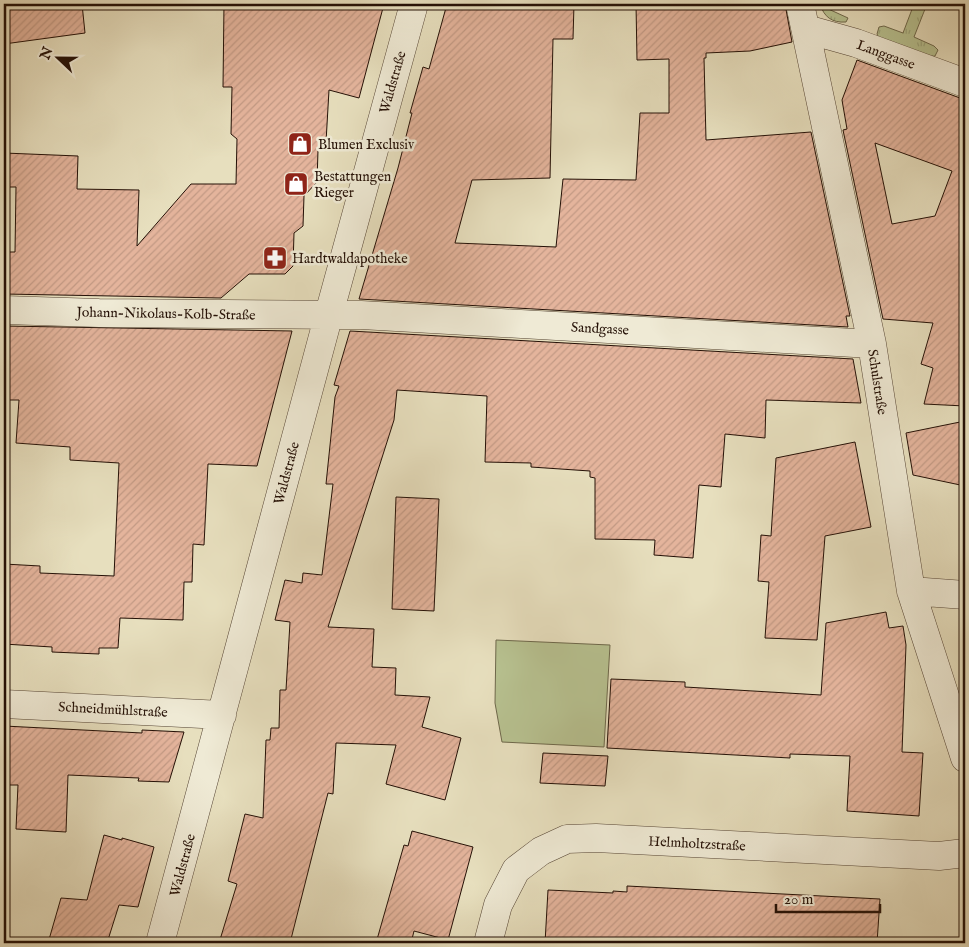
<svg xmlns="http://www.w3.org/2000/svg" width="969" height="947" font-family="'IM FELL English',serif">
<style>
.grass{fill:url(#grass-tufts);stroke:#6e684b}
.park{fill:#b7c190;stroke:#6e684b}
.building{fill:url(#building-hatch);stroke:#241006;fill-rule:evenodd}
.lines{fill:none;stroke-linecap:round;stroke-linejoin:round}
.minor-casing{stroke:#554434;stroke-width:29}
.minor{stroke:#efead5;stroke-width:28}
.labels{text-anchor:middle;stroke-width:5;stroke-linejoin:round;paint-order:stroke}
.street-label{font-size:14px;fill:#241006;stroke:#efead5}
.poi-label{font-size:14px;fill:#241006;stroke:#efead5;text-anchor:start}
</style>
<defs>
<pattern id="grass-tufts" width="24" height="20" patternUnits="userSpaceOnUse" patternTransform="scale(1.25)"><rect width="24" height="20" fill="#b7c190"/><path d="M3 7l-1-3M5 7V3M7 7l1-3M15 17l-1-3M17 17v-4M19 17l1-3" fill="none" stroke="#9da57b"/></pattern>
<pattern id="building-hatch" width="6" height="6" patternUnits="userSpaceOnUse" patternTransform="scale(1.25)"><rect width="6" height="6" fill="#e4b49c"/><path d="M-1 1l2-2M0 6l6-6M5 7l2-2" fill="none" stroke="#c39a85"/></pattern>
</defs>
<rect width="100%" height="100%" fill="#e7dfbe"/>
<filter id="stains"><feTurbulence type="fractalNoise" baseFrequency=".004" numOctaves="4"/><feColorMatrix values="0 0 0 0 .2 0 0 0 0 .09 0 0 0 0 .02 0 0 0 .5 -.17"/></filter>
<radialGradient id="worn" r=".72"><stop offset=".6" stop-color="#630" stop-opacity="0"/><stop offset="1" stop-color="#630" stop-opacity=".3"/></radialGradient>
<!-- grass -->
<path class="grass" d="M 820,4 L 825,4 L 824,7 L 848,18 L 846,22 C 832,23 824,17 820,4 Z
M 914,4 L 927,4 L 914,37 L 934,46 L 938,50 L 935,56 L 930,57 L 879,38 L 877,34 L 879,27 L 884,26 L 903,33 Z"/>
<!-- park -->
<path class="park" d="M 496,640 L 610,645 L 604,747 L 502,742 L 495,703 Z"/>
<!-- building -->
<path class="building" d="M 4,4 L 82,4 L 85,33 L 4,44 Z
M 224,4 L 384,4 L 359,98 L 329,90 L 326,142 L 318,150 L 317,182 L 304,196 L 303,226 L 294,233 L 293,266 L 285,274 L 249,274 L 221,298 L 4,294 L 4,252 L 15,252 L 16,187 L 4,187 L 4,153 L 78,156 L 77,189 L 139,190 L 137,246 L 191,184 L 236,184 L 237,139 L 231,134 L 232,87 L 223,87 Z
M 447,4 L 574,4 L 573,39 L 553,39 L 550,178 L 472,180 L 455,243 L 556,247 L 563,179 L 636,180 L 640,113 L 669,113 L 669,59 L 637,60 L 636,4 L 785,4 L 792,42 L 750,51 L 706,53 L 706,58 L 704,58 L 706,140 L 811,132 L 850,316 L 846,316 L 848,327 L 359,299 L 398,168 L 412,113 L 410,113 L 423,67 L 429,69 Z
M 857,60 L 960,98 L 965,98 L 965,137 L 963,143 L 965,143 L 965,406 L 924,404 L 933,368 L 921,364 L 933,323 L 883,319 L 843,130 L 847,129 L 842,100 ZM 875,143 L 952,171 L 935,216 L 892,224 Z
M 4,326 L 292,331 L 257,466 L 208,464 L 204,545 L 193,544 L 192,582 L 184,582 L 183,620 L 120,618 L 118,648 L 99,648 L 99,654 L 52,652 L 52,647 L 4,644 L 4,564 L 40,566 L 40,573 L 114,576 L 119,463 L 70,460 L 70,447 L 16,443 L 19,400 L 4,400 Z
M 350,331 L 853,359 L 861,403 L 766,400 L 765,438 L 725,434 L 721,487 L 699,485 L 693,558 L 654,555 L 655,540 L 595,539 L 595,478 L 590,477 L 590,471 L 531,467 L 531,463 L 485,462 L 487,396 L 397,390 L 394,420 L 328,627 L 374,629 L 372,667 L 396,668 L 395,695 L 430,697 L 422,727 L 461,738 L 445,800 L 386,784 L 396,745 L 336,743 L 333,794 L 328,793 L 290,943 L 219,943 L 237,884 L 228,881 L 245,814 L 263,818 L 266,740 L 270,740 L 271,728 L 279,728 L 280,690 L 286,690 L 290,622 L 275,620 L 285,580 L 302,583 L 303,573 L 322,575 L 333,484 L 326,484 L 335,397 L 339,386 L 334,385 Z
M 965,421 L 965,486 L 913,475 L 906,433 Z
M 855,442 L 871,527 L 825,536 L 817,640 L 765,638 L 769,582 L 758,581 L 761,535 L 771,536 L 776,458 Z
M 396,497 L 439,499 L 434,611 L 392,609 Z
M 886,612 L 889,628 L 903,626 L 906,645 L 902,752 L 923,753 L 919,816 L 847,811 L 850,756 L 790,754 L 790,758 L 607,748 L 611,679 L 685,682 L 685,687 L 821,695 L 826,623 Z
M 4,726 L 142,733 L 142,730 L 184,732 L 169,782 L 138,781 L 139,778 L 68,775 L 66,832 L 16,829 L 18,785 L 4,785 Z
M 543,753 L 608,756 L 605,786 L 540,783 Z
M 412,831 L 473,847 L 448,940 L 414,931 L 411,943 L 376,943 L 404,845 L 408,846 Z
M 104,835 L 122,840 L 122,838 L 154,847 L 138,907 L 119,905 L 107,943 L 48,943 L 61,898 L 87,900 Z
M 627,886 L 880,899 L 877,943 L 545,943 L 548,890 L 613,893 L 613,891 L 627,892 Z"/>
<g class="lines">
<defs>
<path id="minor" d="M 800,4 L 872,344 L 911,591 L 965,758
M 806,29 L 856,43 L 965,83
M 4,310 L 99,313 L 361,315 L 872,344
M 911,591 L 965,595
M 4,704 L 222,715
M 160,943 L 329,314 L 414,4
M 488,943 L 498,905 L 516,870 L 541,851 L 567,839 L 596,838 L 939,856 L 965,853"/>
</defs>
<!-- minor casing -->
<use href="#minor" class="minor-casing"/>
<!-- minor -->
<use href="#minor" class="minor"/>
</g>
<!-- icons -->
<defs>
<symbol id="shop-square" viewBox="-11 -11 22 22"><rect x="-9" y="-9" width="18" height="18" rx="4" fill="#8f2418" stroke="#efead5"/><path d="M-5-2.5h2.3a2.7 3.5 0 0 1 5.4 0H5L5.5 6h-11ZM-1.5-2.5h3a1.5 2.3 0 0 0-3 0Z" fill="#fff"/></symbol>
<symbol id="pharmacy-square" viewBox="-11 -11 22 22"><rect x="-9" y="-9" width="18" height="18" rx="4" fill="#8f2418" stroke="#efead5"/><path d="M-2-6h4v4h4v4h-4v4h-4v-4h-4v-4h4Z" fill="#fff"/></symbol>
</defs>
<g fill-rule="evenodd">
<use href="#shop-square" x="286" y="130" width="28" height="28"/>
<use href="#shop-square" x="282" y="170" width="28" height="28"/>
<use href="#pharmacy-square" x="261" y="244" width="28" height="28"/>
</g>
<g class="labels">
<!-- street labels -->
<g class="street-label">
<text transform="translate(886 54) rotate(20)" y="5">Langgasse</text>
<text transform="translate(392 82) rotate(-74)" y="5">Waldstraße</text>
<text transform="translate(166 313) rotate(1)" y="5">Johann-Nikolaus-Kolb-Straße</text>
<text transform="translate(600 328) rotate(3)" y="5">Sandgasse</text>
<text transform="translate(878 382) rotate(81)" y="5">Schulstraße</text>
<text transform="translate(286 473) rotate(-75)" y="5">Waldstraße</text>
<text transform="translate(113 709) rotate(3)" y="5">Schneidmühlstraße</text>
<text transform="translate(697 843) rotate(3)" y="5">Helmholtzstraße</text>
<text transform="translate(182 865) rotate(-75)" y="5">Waldstraße</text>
</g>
<!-- poi labels -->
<g class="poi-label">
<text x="318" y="149">Blumen Exclusiv</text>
<text x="314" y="181">Bestattungen<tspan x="314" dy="16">Rieger</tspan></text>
<text x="292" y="263">Hardtwaldapotheke</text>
</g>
</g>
<!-- margin -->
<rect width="969" height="947" fill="none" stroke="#e7dfbe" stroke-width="20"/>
<rect x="5" y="5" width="959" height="937" fill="none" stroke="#241006" stroke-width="2.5"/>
<rect x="10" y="10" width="949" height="927" fill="none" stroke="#241006"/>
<!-- north arrow -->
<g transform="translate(58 58) rotate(292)" stroke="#efead5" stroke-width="4" paint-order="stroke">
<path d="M0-4L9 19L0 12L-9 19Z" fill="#241006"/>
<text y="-8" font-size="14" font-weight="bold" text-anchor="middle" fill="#241006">N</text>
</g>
<!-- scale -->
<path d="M776 904v8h104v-8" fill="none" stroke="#241006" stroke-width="2.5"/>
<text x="784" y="904" font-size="15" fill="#241006" stroke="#efead5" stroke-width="4" paint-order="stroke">20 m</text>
<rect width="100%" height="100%" filter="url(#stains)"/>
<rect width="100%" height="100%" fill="url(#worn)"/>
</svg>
